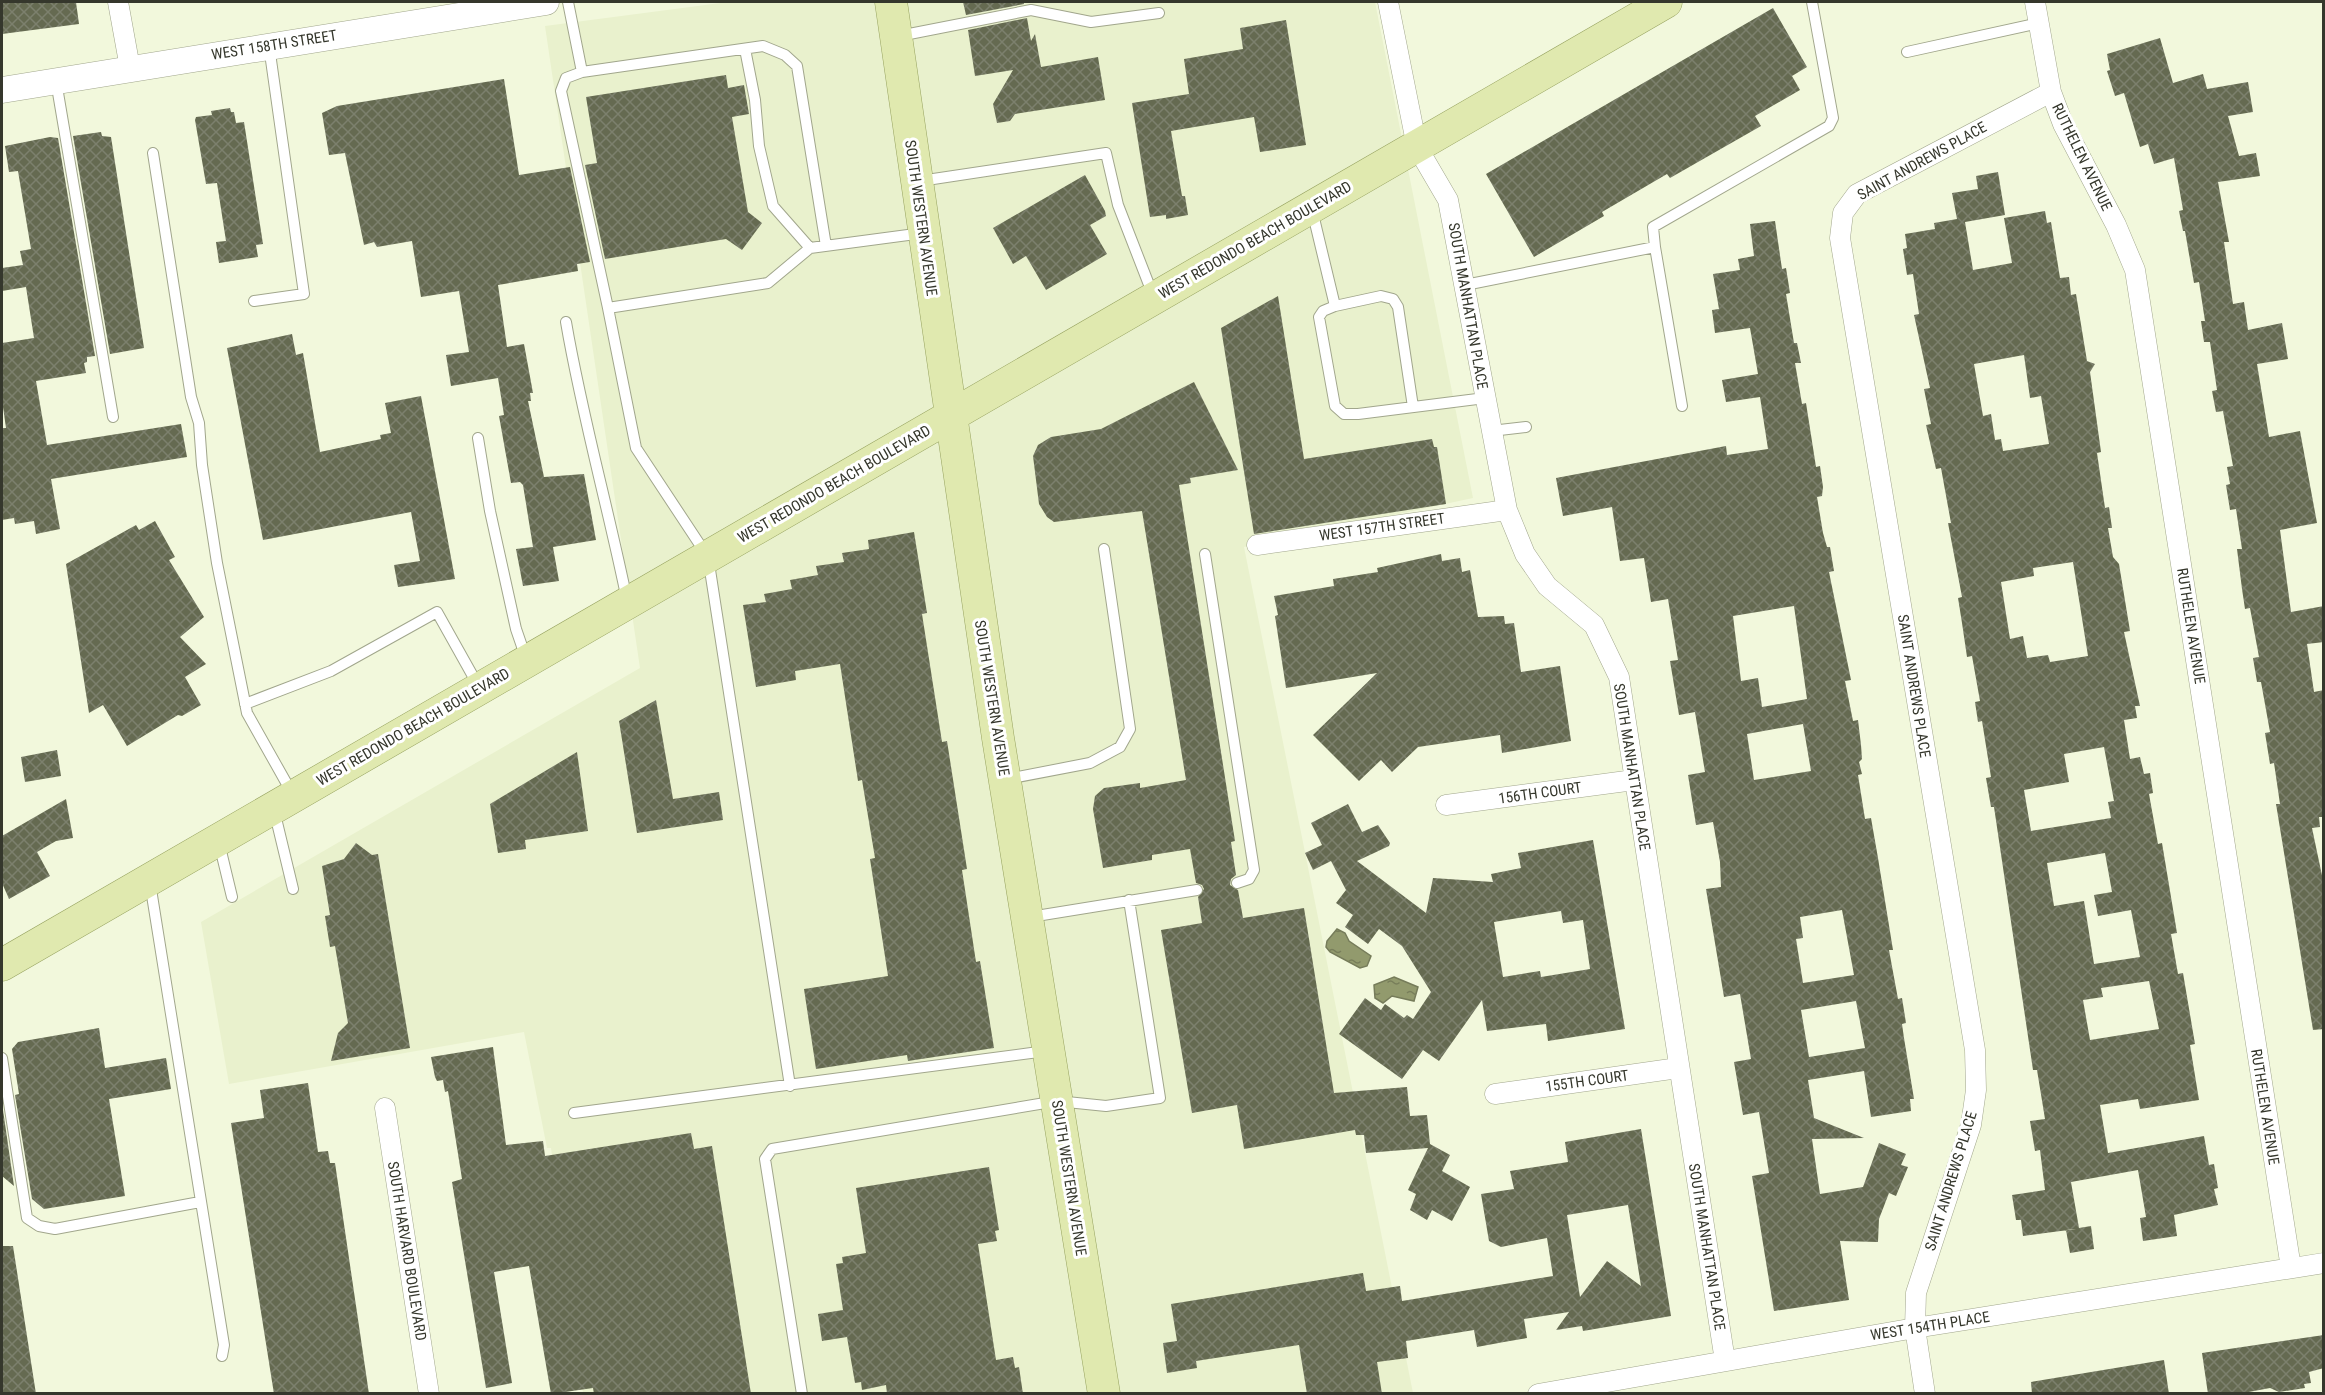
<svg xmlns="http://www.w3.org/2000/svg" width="2325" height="1395" font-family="'Roboto Condensed',sans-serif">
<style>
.built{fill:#e9f1cd}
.water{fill:url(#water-ripples);stroke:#767c5a;stroke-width:1.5}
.building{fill:url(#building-cross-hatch);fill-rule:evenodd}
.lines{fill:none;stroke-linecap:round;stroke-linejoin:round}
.service-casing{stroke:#a1a68c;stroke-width:12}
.minor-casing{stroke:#a1a68c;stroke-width:21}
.tertiary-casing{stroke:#a1a68c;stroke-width:27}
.primary-casing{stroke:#96a25f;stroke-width:33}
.service{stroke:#fff;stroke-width:10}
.minor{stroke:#fff;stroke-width:20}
.tertiary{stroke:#fff;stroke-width:26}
.primary{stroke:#e0e9af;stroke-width:32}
.labels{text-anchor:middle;stroke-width:6;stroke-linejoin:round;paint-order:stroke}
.street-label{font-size:15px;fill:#35372c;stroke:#fff}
</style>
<defs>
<pattern id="water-ripples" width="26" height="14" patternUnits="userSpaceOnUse" patternTransform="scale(1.5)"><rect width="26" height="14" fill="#929a6d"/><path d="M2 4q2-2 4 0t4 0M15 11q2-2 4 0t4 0" fill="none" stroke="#787e5a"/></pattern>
<pattern id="building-cross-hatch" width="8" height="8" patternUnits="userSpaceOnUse" patternTransform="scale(1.5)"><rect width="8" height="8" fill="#656a51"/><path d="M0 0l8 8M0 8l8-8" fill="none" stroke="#7c806d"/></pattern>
</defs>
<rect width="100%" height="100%" fill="#f2f8dc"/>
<!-- built -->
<path class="built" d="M 728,2 L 1375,2 L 1473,498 L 1244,547 L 1413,1393 L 583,1393 L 551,1148 L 547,1148 L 524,1032 L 229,1084 L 201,922 L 640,668 L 545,26 Z"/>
<!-- water -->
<path class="water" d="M 1337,929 L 1345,933 L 1349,941 L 1371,956 L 1367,966 L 1360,968 L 1330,952 L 1326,947 L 1327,941 Z
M 1394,977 L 1418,987 L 1414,1001 L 1392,996 L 1383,1003 L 1375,998 L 1374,985 Z"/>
<!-- building -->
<path class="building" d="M 2,2 L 76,2 L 79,24 L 2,34 Z
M 963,2 L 1024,2 L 1024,4 L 966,15 Z
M 1773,8 L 1807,67 L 1792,76 L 1800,90 L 1755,116 L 1761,126 L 1670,178 L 1667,174 L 1602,212 L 1604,216 L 1534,257 L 1486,174 Z
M 1027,18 L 1031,41 L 1035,34 L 1041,67 L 1098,57 L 1105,100 L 1015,114 L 1010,121 L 997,123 L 993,104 L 1013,70 L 975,76 L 968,30 Z
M 1286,20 L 1306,145 L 1260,152 L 1254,117 L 1171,131 L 1182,196 L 1185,196 L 1188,215 L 1166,219 L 1166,215 L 1150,217 L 1132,103 L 1189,94 L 1184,59 L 1243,49 L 1240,28 Z
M 2160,38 L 2173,83 L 2203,74 L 2207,89 L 2248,82 L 2253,112 L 2228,116 L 2239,156 L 2256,153 L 2260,176 L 2218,182 L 2229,242 L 2224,242 L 2233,304 L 2244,302 L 2248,330 L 2282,323 L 2288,359 L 2257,364 L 2269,437 L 2300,431 L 2317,523 L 2280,530 L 2291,612 L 2324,606 L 2324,642 L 2307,644 L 2314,692 L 2324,690 L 2324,817 L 2319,817 L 2320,827 L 2312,828 L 2324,885 L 2324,1029 L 2313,1030 L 2276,804 L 2280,804 L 2274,763 L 2270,764 L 2265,733 L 2270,732 L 2261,682 L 2257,682 L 2253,658 L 2259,657 L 2250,608 L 2245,609 L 2242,589 L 2237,549 L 2242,549 L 2236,509 L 2230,510 L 2226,485 L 2230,484 L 2227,467 L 2233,466 L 2226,428 L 2223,411 L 2216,412 L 2212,391 L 2217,390 L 2210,342 L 2204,342 L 2201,321 L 2205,321 L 2199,282 L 2194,283 L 2185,231 L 2183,231 L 2179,211 L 2183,210 L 2174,158 L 2154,164 L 2148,144 L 2140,147 L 2124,93 L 2115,96 L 2107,71 L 2110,70 L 2107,54 Z
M 726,75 L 728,88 L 744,85 L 749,114 L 732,117 L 748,212 L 762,223 L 742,250 L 726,239 L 605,259 L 585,165 L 597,163 L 586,97 Z
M 504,79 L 519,175 L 570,167 L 590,262 L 577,264 L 578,271 L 498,285 L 507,347 L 524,344 L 533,393 L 530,393 L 531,401 L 528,401 L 544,477 L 584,474 L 596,540 L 553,547 L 559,581 L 523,586 L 516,549 L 533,547 L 523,485 L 520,482 L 511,483 L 499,416 L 504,415 L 498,378 L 451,386 L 446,355 L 469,352 L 459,291 L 421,297 L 412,241 L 377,247 L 374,242 L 364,245 L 345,153 L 329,155 L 322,113 L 337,106 Z
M 230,108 L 231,112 L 234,112 L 236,123 L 244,122 L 263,244 L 256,245 L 258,257 L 219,263 L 216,242 L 226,241 L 217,183 L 206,184 L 195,120 L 196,117 L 212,115 L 211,111 Z
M 101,132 L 102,136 L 111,137 L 144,348 L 110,354 L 73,136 Z
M 50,137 L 58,138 L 95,356 L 87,357 L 87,362 L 84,363 L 86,373 L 36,381 L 47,445 L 181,424 L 187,457 L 51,479 L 60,529 L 36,534 L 34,521 L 15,524 L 14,518 L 2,520 L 2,428 L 6,428 L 2,400 L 2,343 L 34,338 L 26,287 L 2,291 L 2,268 L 23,265 L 20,251 L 31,249 L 18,171 L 9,172 L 5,146 Z
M 1998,172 L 2005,215 L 1965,222 L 1973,270 L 2012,263 L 2004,218 L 2045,211 L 2047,223 L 2051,222 L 2060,278 L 2069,277 L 2071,295 L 2076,294 L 2087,361 L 2095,364 L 2090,372 L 2101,452 L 2097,453 L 2105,508 L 2109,507 L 2112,528 L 2108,528 L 2113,557 L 2119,564 L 2130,631 L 2124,632 L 2140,706 L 2135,706 L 2137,718 L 2124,720 L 2130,759 L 2140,757 L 2144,774 L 2150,773 L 2153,793 L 2149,794 L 2158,844 L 2162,843 L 2177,933 L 2171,934 L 2178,974 L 2183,973 L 2195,1044 L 2190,1045 L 2199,1100 L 2140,1109 L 2138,1099 L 2100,1105 L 2108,1153 L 2204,1136 L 2209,1165 L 2214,1164 L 2218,1188 L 2214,1189 L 2218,1205 L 2174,1215 L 2177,1236 L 2143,1241 L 2140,1218 L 2146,1217 L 2138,1170 L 2071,1182 L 2079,1228 L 2091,1226 L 2094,1249 L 2070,1253 L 2066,1230 L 2076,1229 L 2023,1236 L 2021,1220 L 2016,1220 L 2012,1195 L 2045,1190 L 2040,1150 L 2035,1151 L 2030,1121 L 2045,1119 L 2037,1070 L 2033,1070 L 1994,807 L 1991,807 L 1986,778 L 1991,777 L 1982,721 L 1978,722 L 1975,702 L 1980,701 L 1972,656 L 1967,657 L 1962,623 L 1958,598 L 1962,597 L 1948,523 L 1951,523 L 1941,468 L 1936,469 L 1926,425 L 1931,424 L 1924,389 L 1930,388 L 1914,315 L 1919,314 L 1913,274 L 1907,275 L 1903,249 L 1907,248 L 1905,234 L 1935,229 L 1934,223 L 1957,219 L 1952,193 L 1978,189 L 1976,176 ZM 2024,355 L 2030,398 L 2041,396 L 2049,444 L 2003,451 L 2001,439 L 1995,440 L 1991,414 L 1983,416 L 1974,364 ZM 2073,562 L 2088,656 L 2050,662 L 2048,655 L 2027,658 L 2023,636 L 2010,639 L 2001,582 L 2034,576 L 2033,568 ZM 2104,747 L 2114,801 L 2108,802 L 2111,818 L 2031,831 L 2024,790 L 2069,782 L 2064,754 ZM 2105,853 L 2112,892 L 2094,895 L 2098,916 L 2131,910 L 2140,957 L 2094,964 L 2084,901 L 2054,906 L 2047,863 ZM 2149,981 L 2159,1029 L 2090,1040 L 2083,1000 L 2103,997 L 2101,988 Z
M 1085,175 L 1105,211 L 1106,216 L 1090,225 L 1107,254 L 1046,290 L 1026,256 L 1013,264 L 993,228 Z
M 1775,221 L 1782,269 L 1786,268 L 1790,293 L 1786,294 L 1794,343 L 1797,343 L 1801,363 L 1795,363 L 1802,404 L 1806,403 L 1816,467 L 1820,466 L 1823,487 L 1822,496 L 1817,497 L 1823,533 L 1827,547 L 1830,547 L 1834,571 L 1829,572 L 1851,680 L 1845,681 L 1853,721 L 1858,720 L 1861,745 L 1862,759 L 1859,762 L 1862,774 L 1858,775 L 1865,819 L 1871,818 L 1878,858 L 1893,950 L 1889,950 L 1898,999 L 1902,998 L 1906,1023 L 1902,1024 L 1904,1038 L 1914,1099 L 1910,1099 L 1911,1111 L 1871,1117 L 1864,1071 L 1808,1080 L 1814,1118 L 1864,1138 L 1812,1139 L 1820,1194 L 1863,1187 L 1879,1143 L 1906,1154 L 1901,1165 L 1908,1167 L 1896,1196 L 1889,1193 L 1879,1219 L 1878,1242 L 1840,1241 L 1849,1300 L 1774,1311 L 1752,1176 L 1769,1173 L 1759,1112 L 1743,1115 L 1734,1062 L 1751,1059 L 1740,994 L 1724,997 L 1706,889 L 1721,887 L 1720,862 L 1713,822 L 1696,825 L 1688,775 L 1705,772 L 1695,712 L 1679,715 L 1670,661 L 1678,660 L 1668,599 L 1651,602 L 1644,558 L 1620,561 L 1612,507 L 1563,516 L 1556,478 L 1726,446 L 1727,455 L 1768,449 L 1760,397 L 1726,402 L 1722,380 L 1758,374 L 1750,328 L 1715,333 L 1712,310 L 1719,309 L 1713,274 L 1740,270 L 1738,259 L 1754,256 L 1750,224 ZM 1794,606 L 1807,699 L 1762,707 L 1758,678 L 1741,681 L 1733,616 ZM 1803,724 L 1811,771 L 1754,780 L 1747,734 ZM 1842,910 L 1854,975 L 1803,983 L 1796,939 L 1803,938 L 1800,917 ZM 1856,1001 L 1865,1048 L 1809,1057 L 1801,1010 Z
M 1278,296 L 1304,459 L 1432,439 L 1434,447 L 1437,447 L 1446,504 L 1254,534 L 1221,328 Z
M 292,334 L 296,355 L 303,353 L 320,452 L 381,439 L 380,435 L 391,433 L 385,403 L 421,396 L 455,579 L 398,587 L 394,565 L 420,561 L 411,512 L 263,540 L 227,348 Z
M 1194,382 L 1238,470 L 1190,478 L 1191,483 L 1179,485 L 1235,841 L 1231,842 L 1236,875 L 1231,879 L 1230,885 L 1238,890 L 1243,918 L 1304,908 L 1334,1093 L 1407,1087 L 1410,1116 L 1427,1115 L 1430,1144 L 1450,1155 L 1442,1171 L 1470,1187 L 1452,1221 L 1432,1210 L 1427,1220 L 1410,1210 L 1416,1194 L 1408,1190 L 1428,1148 L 1366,1153 L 1364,1135 L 1356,1135 L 1355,1130 L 1244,1149 L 1237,1105 L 1192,1113 L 1161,930 L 1202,923 L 1198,897 L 1204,889 L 1202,885 L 1196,883 L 1190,849 L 1152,855 L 1152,860 L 1103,868 L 1093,809 L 1095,796 L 1104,788 L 1140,783 L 1140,788 L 1186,780 L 1142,511 L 1054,522 L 1047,517 L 1039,504 L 1033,456 L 1038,445 L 1051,437 L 1101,429 Z
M 155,521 L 175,557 L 169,560 L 204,617 L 180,637 L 206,664 L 185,677 L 201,705 L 182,716 L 178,715 L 127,746 L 103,705 L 89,713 L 66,564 L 136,525 L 139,530 Z
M 914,532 L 927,613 L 922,614 L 942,742 L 947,741 L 967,869 L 962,870 L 976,962 L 980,961 L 994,1048 L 908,1061 L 907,1055 L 816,1069 L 804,989 L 888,976 L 870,859 L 875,858 L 862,780 L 858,781 L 840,664 L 795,671 L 796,680 L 756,687 L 743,605 L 766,602 L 764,594 L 792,589 L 790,580 L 818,575 L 816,566 L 844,562 L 842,553 L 869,549 L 868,540 Z
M 1441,554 L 1442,561 L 1460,558 L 1462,572 L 1470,570 L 1478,617 L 1504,616 L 1505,624 L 1514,623 L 1521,672 L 1560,666 L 1571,741 L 1502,753 L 1500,735 L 1418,747 L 1392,772 L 1381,760 L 1359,781 L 1313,735 L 1377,673 L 1286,688 L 1275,616 L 1278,615 L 1274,596 L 1334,586 L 1333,579 L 1378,572 L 1377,568 Z
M 656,700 L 673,799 L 719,792 L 723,820 L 637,833 L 619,721 Z
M 57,750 L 61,776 L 25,782 L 21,757 Z
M 577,752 L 588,831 L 525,840 L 526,849 L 498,853 L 490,804 Z
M 66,799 L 73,838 L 56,841 L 37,852 L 50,876 L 9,899 L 2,883 L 2,836 Z
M 1348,804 L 1362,832 L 1378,825 L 1390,843 L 1389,846 L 1357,861 L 1426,913 L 1433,878 L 1493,882 L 1491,874 L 1521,868 L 1518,853 L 1593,840 L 1625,1029 L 1548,1041 L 1546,1024 L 1487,1031 L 1482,1000 L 1439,1061 L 1423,1050 L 1402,1079 L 1339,1034 L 1365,998 L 1381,1010 L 1385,1004 L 1404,1018 L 1407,1015 L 1413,1019 L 1431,992 L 1402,946 L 1379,929 L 1368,944 L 1345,927 L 1353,915 L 1336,903 L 1346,890 L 1331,861 L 1313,870 L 1305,853 L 1322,845 L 1311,823 ZM 1561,911 L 1563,923 L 1583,920 L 1590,969 L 1541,977 L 1540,971 L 1503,977 L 1494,922 Z
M 356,843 L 372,855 L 378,854 L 410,1048 L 331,1061 L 338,1033 L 348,1023 L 335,946 L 330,947 L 325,916 L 330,915 L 322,866 L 344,859 Z
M 99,1028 L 105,1068 L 166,1058 L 171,1089 L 109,1099 L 125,1196 L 44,1209 L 32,1199 L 15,1095 L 19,1094 L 12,1049 L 18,1042 Z
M 493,1047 L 506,1145 L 543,1141 L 545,1156 L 691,1133 L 694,1149 L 712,1146 L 751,1394 L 594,1394 L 593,1388 L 551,1394 L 529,1266 L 494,1272 L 512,1383 L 486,1388 L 452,1182 L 462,1179 L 448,1091 L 445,1092 L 443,1080 L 437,1081 L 435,1077 L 431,1057 Z
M 308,1083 L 318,1152 L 328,1151 L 330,1163 L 335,1163 L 369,1394 L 274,1394 L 231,1123 L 264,1118 L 260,1090 Z
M 2,1103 L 14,1186 L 2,1176 Z
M 1641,1129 L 1671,1316 L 1583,1331 L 1582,1326 L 1556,1330 L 1569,1312 L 1524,1319 L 1527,1338 L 1504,1342 L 1477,1347 L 1474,1330 L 1406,1341 L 1408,1358 L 1377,1362 L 1382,1394 L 1307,1394 L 1299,1345 L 1196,1361 L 1197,1368 L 1167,1373 L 1163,1343 L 1177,1341 L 1171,1304 L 1363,1273 L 1366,1291 L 1400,1286 L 1402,1301 L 1553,1276 L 1547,1238 L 1501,1247 L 1489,1241 L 1481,1194 L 1514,1189 L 1510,1171 L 1568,1162 L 1565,1142 ZM 1628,1205 L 1641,1286 L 1607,1261 L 1580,1297 L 1567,1215 Z
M 989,1167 L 999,1230 L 995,1231 L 997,1241 L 978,1244 L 996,1360 L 1013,1357 L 1015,1368 L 1019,1367 L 1023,1394 L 887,1394 L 886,1385 L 862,1390 L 861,1382 L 855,1383 L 847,1337 L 822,1341 L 818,1314 L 843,1310 L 836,1264 L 843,1263 L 842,1257 L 866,1253 L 856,1188 Z
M 2,1246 L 13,1246 L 36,1394 L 2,1394 Z
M 2324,1335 L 2324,1368 L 2309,1372 L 2311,1383 L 2304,1384 L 2305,1388 L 2279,1392 L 2270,1388 L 2238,1394 L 2208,1394 L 2202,1353 Z
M 2164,1360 L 2169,1394 L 2032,1394 L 2031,1382 Z"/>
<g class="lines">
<defs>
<path id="service" d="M 568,2 L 582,72 L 566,78 L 561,91 L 608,308
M 899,36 L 1031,10 L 1091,22 L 1159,13
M 745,49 L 755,100 L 759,146 L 773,206 L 810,248
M 1907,52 L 2039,23
M 582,72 L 763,46 L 785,55 L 797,66 L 826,246
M 56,81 L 113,417
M 153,153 L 191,397 L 199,423 L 202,465 L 217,563 L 247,713 L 292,793
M 920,181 L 1106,153 L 1118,205 L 1153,295
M 1312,210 L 1335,306 L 1323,311 L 1319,317 L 1335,406 L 1344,414 L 1358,414 L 1485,398
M 1655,247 L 1653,227 L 1829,126 L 1833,118 L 1812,2
M 1465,285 L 1655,247 L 1682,406
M 254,301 L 304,294 L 269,46
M 1335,306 L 1381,296 L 1393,299 L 1398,307 L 1413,407
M 566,322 C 582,416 608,507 627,600
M 1491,431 L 1526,427
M 478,438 L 490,511 L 516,629 L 526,658
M 1205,554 L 1254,870 L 1249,879 L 1237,883
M 245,704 L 331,671 L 437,612 L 479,687
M 1007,779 L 1090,763 L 1120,747 L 1130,729 L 1104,549
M 274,810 L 293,889
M 219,843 L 232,897
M 150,883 L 224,1345 L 222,1356
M 1030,917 L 1197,890
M 2,1058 L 27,1218 L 39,1226 L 55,1229 L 200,1202
M 790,1086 L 708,557 L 636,448 L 608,308 L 768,283 L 810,248 L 923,233
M 574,1113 L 1046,1051
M 802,1394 L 765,1159 L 772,1149 L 1057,1101 L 1106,1106 L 1160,1098 L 1129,900"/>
<path id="minor" d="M 118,2 L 130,68
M 1388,2 L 1417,147 L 1448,200 L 1507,510 L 1525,554 L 1547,586 L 1594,625 L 1619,677 L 1725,1361
M 2035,2 L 2051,92 L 2063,124 L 2116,225 L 2135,270 L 2291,1268
M 1257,545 L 1507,510
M 1446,805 L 1634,780
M 1495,1094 L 1678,1068
M 385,1108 L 429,1394
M 1538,1394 L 1915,1328 L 2324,1263
M 1925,1394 L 1915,1328 L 1916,1293 L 1971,1125 L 1976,1090 L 1975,1050 L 1840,238 L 1843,213 L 1857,194 L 2051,92"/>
<path id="tertiary" d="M 2,90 L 546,2"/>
<path id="primary" d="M 891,2 L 998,738 L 1104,1394
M 2,965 L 1666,2"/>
</defs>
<!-- service casing -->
<use href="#service" class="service-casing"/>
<!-- minor casing -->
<use href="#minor" class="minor-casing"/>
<!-- tertiary casing -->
<use href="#tertiary" class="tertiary-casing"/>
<!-- primary casing -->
<use href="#primary" class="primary-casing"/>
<!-- service -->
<use href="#service" class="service"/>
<!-- minor -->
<use href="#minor" class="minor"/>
<!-- tertiary -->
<use href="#tertiary" class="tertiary"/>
<!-- primary -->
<use href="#primary" class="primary"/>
</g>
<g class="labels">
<!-- street labels -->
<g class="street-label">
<text transform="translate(274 45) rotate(-9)" y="5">WEST 158TH STREET</text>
<text transform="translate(2082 157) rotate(64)" y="5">RUTHELEN AVENUE</text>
<text transform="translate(1922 161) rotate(-29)" y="5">SAINT ANDREWS PLACE</text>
<text transform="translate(921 218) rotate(82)" y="5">SOUTH WESTERN AVENUE</text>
<text transform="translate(1255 240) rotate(-30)" y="5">WEST REDONDO BEACH BOULEVARD</text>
<text transform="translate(1468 306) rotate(80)" y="5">SOUTH MANHATTAN PLACE</text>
<text transform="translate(834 484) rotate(-30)" y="5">WEST REDONDO BEACH BOULEVARD</text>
<text transform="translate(1382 527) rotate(-8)" y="5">WEST 157TH STREET</text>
<text transform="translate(2191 626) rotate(81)" y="5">RUTHELEN AVENUE</text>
<text transform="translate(1914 686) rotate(81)" y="5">SAINT ANDREWS PLACE</text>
<text transform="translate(992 698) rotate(81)" y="5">SOUTH WESTERN AVENUE</text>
<text transform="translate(413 727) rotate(-30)" y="5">WEST REDONDO BEACH BOULEVARD</text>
<text transform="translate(1632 767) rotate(81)" y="5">SOUTH MANHATTAN PLACE</text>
<text transform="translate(1540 793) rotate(-8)" y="5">156TH COURT</text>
<text transform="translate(1587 1081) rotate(-8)" y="5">155TH COURT</text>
<text transform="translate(2265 1107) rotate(81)" y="5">RUTHELEN AVENUE</text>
<text transform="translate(1069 1178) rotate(81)" y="5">SOUTH WESTERN AVENUE</text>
<text transform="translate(1951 1181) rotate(-73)" y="5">SAINT ANDREWS PLACE</text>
<text transform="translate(1707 1247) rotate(81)" y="5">SOUTH MANHATTAN PLACE</text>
<text transform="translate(407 1251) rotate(81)" y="5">SOUTH HARVARD BOULEVARD</text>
<text transform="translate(1930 1326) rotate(-9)" y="5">WEST 154TH PLACE</text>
</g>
</g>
<!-- border -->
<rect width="2325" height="1395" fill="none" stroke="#35372c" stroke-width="6"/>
</svg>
